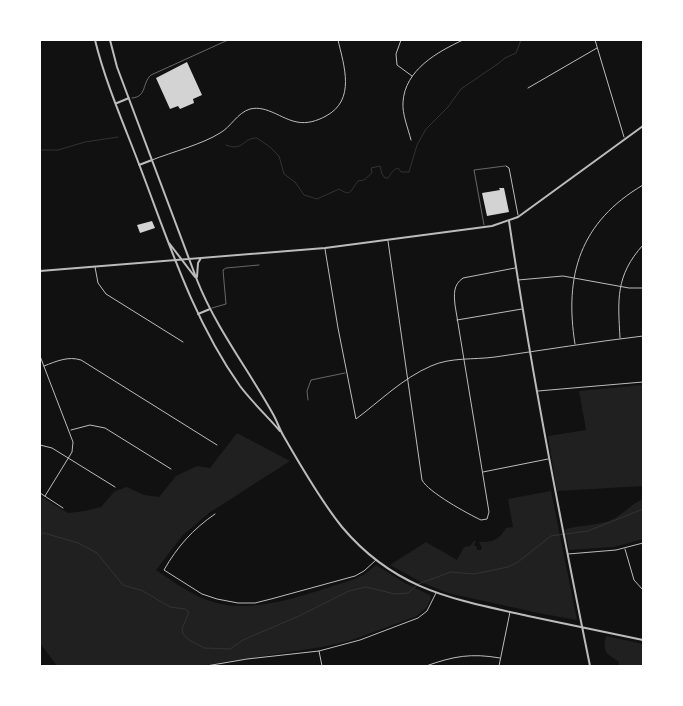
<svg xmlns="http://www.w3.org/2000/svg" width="683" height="706" font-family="Karla,sans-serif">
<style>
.green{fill:#202020}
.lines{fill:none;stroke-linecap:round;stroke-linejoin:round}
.stream{stroke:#333;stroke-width:1}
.building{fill:#d3d3d3}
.service{stroke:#bcbcbc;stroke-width:0.5}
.minor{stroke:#bcbcbc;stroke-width:1}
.tertiary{stroke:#bcbcbc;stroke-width:2}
</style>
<rect width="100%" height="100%" fill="#111"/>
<!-- green -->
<path class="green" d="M 643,385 L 643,486 L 557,491 L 548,436 L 586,430 L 579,391 Z
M 237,433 L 290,461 L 209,513 L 183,535 L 156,570 C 171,580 186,591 202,598 C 250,619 308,593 355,579 L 365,574 L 376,565 L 405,583 L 430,595 L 431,598 L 427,607 L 417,616 L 349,641 L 322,647 L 199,666 L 57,666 L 40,643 L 40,496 L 68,513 L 85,511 L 101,507 L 115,491 L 127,487 L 144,495 L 159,497 L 176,476 L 197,466 L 210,468 Z
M 551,491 L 577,620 L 538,613 L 448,593 L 421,582 L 390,565 L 426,542 L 457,560 L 464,547 L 470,546 L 474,541 L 476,541 L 474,545 L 477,547 L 477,550 L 481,550 L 482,548 L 479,542 C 493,542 499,540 506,528 L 513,527 L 508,499 Z
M 643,499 L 643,539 L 614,547 L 569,550 L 565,529 C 579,526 595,525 609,521 C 622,516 631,504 643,499 Z
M 606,636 L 643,644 L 643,666 L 619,666 L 619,662 C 606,653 602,653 606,636 Z"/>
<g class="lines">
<!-- stream -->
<path class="stream" d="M 226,145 C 244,152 242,138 257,138 L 270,147 L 279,156 L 284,174 L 295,182 L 304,195 L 317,199 L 339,189 C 352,197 350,191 358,181 L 364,180 L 372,173 L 371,168 L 380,166 L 382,174 L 385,178 L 388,178 C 391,174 393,169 398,168 L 401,172 L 409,172 L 417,145 L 426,129 L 448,107 L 461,89 L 499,63 L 505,58 L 516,53 L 521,40
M 40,150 L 58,150 L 85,142 L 118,137
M 40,535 L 44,533 L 78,543 L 97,553 L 123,585 L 143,591 L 170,607 L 185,609 L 189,612 L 182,629 L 183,634 L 189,640 L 204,648 L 230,649 L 243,640 L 299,616 L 349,591 L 366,587 L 395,594 L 408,593 L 418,584 L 451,572 L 474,574 L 508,567 L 518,562 L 551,536 L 588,531 L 643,509"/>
</g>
<!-- building -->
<path class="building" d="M 187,62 L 202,95 L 193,99 L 194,103 L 180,109 L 178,106 L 170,109 L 156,78 Z
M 499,188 L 504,188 L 509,212 L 487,216 L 482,193 L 500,190 Z
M 152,221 L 155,228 L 140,233 L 137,225 Z"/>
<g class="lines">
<!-- service -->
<path class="service" d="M 132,98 C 147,97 142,83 151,75 L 228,40
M 484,225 L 474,170 L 505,166
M 212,308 L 226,304 L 223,270 L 226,268 L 259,265
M 308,400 L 307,391 L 311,380 L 345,373"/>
<!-- minor -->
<path class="minor" d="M 401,40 L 396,54 L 397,65 L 412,76
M 595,40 L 624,137
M 528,88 L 597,48
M 411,140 C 408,128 402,114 403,102 C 405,70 437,52 463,40
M 152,160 C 172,152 203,144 220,133 C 231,127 237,113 250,109 C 267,105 281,119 297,122 C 307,124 317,121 326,116 C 356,100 344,66 338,40
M 506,166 L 509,168 L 510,173 L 518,215
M 388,241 L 422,480 C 428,492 468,514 481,520 L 487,519 L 489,512 L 455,305 C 454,294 453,285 463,278 L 515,268
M 325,249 L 338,328 L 356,419 C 380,401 403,378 431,366 C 451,357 473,360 495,357 C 544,350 593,342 643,336
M 95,267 L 98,283 L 106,294 L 183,342
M 518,280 L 563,276 L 629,288 L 643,288
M 457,320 L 522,309
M 620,338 C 618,300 615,276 643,245
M 575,344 C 564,275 580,222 643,185
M 40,356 L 73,442 L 72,452 L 45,496
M 44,366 C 57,361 68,356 81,360 L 217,445
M 538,391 L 643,382
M 71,430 L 90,425 L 105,428 L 171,469
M 40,445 L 52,448 L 115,487
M 483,472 L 548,459
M 40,493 L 63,508
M 215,514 C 193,529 177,547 164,570 L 202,594 L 217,599 L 238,603 L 255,603 L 271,599 L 355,576 L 364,571 L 376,560
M 625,549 L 634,580 L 643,590
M 568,554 L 616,550 L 643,543
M 319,651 L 322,666
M 206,666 L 247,659 L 319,651 L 360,640 L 418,618 L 427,611 L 436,593
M 426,666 C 454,656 471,653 500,658
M 499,666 L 510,612"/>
<!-- tertiary -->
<path class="tertiary" d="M 95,40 C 106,85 126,129 142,172 C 170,246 194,321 240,386 C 252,402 267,416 280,431
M 110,40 L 117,67 L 197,280 C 216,328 248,369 273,414 C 277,421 279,428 283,435 C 299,463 321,501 342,527 C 395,590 453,599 528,616 C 567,624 605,632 643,640
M 117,103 L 129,98
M 139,165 L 152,160
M 509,221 C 531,370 560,518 590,666
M 169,243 L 195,277
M 40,271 L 325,248 L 492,226 L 518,217 L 643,126
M 197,277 L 198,263 L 201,258
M 198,314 L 210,309"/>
</g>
<!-- border -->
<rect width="683" height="706" fill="none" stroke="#ffffff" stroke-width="82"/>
</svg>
